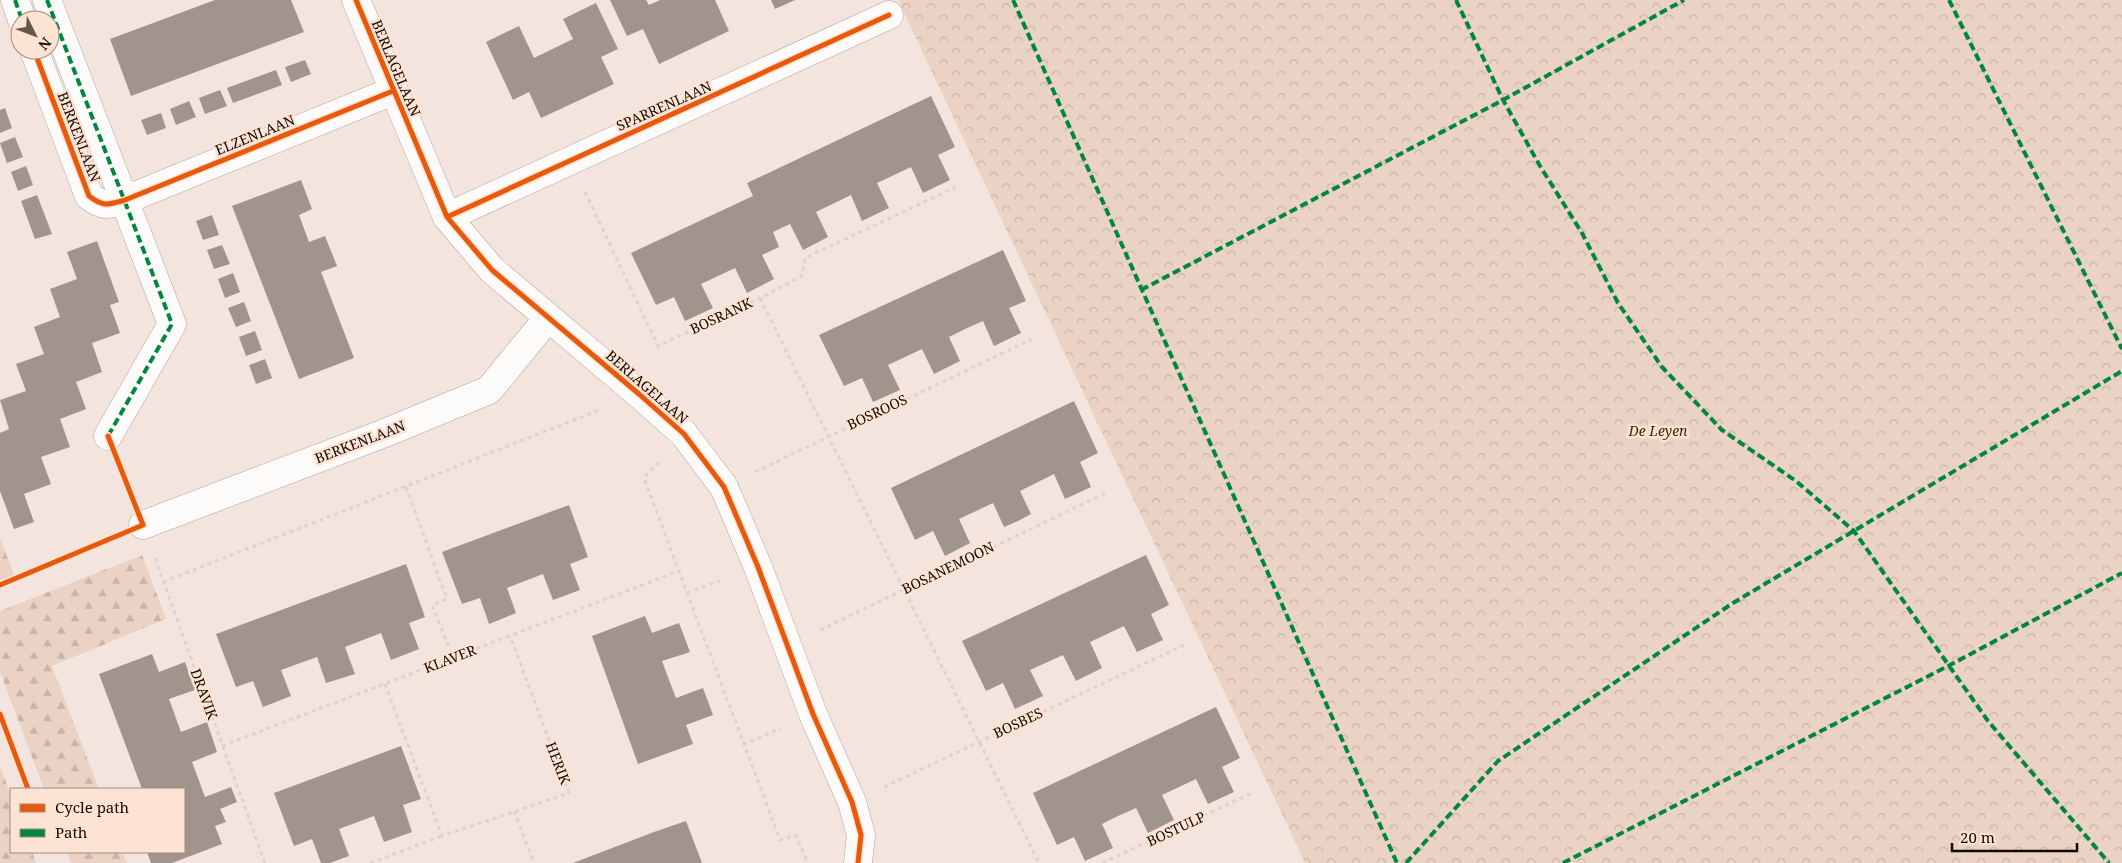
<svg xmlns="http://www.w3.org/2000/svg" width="2122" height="863" font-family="'Noto Serif',serif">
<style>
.forest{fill:url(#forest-firs)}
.park{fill:url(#park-crowns)}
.building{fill:#a0948d}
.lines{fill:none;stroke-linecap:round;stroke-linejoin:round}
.minor-casing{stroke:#b0a59e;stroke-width:29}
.tertiary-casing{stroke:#b0a59e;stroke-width:29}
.path{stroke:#dad5d2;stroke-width:3;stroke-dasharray:4 4;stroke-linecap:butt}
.minor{stroke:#fdfbfa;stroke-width:28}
.tertiary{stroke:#fdfbfa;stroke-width:28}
.quiet{stroke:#00873e;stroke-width:4;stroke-dasharray:8 4;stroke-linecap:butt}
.cycleway-casing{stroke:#fde3d3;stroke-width:8}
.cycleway{stroke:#e8590c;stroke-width:5}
.labels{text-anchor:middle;stroke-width:5;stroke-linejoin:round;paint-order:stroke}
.street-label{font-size:14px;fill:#120904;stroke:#fde3d3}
.park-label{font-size:14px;font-style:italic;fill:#411e03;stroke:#fde3d3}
</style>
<defs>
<pattern id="forest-firs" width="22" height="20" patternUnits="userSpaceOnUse" patternTransform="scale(1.25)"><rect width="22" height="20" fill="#ead3c5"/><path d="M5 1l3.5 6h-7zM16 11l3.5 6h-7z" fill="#c8b4a8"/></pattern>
<pattern id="park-crowns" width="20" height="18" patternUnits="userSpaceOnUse" patternTransform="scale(1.25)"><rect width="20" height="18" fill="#ead3c5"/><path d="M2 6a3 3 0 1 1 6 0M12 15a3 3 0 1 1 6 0" fill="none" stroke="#c8b4a8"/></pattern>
</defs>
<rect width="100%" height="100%" fill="#f3e5dd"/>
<!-- forest -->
<path class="forest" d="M 0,538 L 14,575 L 0,580 Z
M 142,555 L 166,619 L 52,666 L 99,789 L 44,789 L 0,672 L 0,611 Z
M 0,766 L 11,796 L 11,852 L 32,852 L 36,863 L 0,863 Z
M 67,852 L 122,852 L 127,863 L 71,863 Z"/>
<!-- park -->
<path class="park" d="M 898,0 L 2122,0 L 2122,863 L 1305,863 Z"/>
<!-- building -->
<path class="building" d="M 215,0 L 291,0 L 304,32 L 131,96 L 110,39 Z
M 610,0 L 646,0 L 649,5 L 660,0 L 715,0 L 729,31 L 659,64 L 643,29 L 627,36 Z
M 771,0 L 795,0 L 775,9 Z
M 596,3 L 618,49 L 601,57 L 614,84 L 541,118 L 529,92 L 513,100 L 486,42 L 519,26 L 534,58 L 573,39 L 563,19 Z
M 305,60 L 311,74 L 291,82 L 285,67 Z
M 276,70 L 282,85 L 233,103 L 227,88 Z
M 220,90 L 227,106 L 205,114 L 199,98 Z
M 931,96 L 955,147 L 938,155 L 950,180 L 923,193 L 911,167 L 877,183 L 889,208 L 862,221 L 851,195 L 816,212 L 828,237 L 803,250 L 790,224 L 773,232 L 779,247 L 762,255 L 774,279 L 747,293 L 735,268 L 701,284 L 713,308 L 685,321 L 674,297 L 656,305 L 631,253 L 753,196 L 747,183 Z
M 189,101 L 196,117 L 176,125 L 170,109 Z
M 5,108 L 12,128 L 0,133 L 0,110 Z
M 161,113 L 166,128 L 147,135 L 141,120 Z
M 15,137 L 23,157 L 7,163 L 0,143 Z
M 26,166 L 33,185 L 18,191 L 11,172 Z
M 301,180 L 312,209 L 299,215 L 309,242 L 325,236 L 337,266 L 321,272 L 354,358 L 299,379 L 232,206 Z
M 37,195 L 52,234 L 35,239 L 21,201 Z
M 212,215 L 219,235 L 203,240 L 196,221 Z
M 97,241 L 119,302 L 110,305 L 120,333 L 92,343 L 102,372 L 76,382 L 86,409 L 60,419 L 70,447 L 41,457 L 51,484 L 24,494 L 34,522 L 14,529 L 0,491 L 0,433 L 9,429 L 0,400 L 26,391 L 16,364 L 44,354 L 34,327 L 60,317 L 50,289 L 77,279 L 67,252 Z
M 222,245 L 230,264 L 214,269 L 207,250 Z
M 1003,250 L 1026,301 L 1009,308 L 1021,333 L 994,346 L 983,321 L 965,329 L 949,337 L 960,361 L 934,374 L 922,349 L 888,365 L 900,390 L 873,402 L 862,378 L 844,386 L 819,335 Z
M 233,273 L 240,292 L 225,298 L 218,279 Z
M 244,302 L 251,321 L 236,327 L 228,308 Z
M 255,331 L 262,350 L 246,356 L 239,337 Z
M 265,359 L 272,378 L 256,384 L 249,365 Z
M 1074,401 L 1098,453 L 1080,462 L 1091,487 L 1065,499 L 1054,474 L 1020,491 L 1031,514 L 1018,521 L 1004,527 L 993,503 L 959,519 L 970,543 L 945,556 L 933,531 L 915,540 L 891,488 Z
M 569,505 L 588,557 L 570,564 L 580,590 L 553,600 L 543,574 L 507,588 L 516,613 L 489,624 L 480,598 L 462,604 L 442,552 Z
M 1146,555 L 1169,605 L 1151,614 L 1163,640 L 1137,652 L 1124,626 L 1090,642 L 1102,668 L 1076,681 L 1063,655 L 1030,670 L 1043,696 L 1015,709 L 1003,683 L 986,691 L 962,641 Z
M 406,564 L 425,617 L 409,623 L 419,649 L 391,660 L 381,633 L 345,647 L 355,674 L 326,683 L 317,657 L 281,670 L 291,696 L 263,707 L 253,681 L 236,687 L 216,634 Z
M 645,616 L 652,633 L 679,623 L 690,652 L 662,661 L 669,680 L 676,698 L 703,688 L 713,715 L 686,725 L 693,744 L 638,764 L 592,636 Z
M 152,654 L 159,672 L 185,662 L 195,690 L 169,699 L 181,732 L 207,722 L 217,752 L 192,762 L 205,797 L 231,787 L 237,802 L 220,809 L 226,822 L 215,826 L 222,844 L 172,863 L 151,863 L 147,852 L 184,852 L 184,789 L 142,789 L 99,674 Z
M 1216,707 L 1240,758 L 1222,767 L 1234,792 L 1208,804 L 1196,779 L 1162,795 L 1174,820 L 1148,833 L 1136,808 L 1118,816 L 1102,824 L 1113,848 L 1085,861 L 1074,837 L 1057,845 L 1033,793 Z
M 401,746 L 421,799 L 403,805 L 412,832 L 384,842 L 374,816 L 339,829 L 349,856 L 330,863 L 321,863 L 312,839 L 294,846 L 274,793 Z
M 686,821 L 702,863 L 573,863 L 654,832 Z"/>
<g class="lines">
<defs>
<path id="minor" d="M 15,0 L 22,20
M 47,0 L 172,324 L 108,436
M 34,50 L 89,196 C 103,207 108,205 125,200 L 393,91
M 447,217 L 889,15
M 143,525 L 385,433 L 489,390 L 548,318"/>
<path id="tertiary" d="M 356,0 L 447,217 L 492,270 L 639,394 L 684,434 L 724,487 L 758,567 L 813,714 L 852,802 L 861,835 L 858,863"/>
</defs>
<!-- minor casing -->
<use href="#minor" class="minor-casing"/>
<!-- tertiary casing -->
<use href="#tertiary" class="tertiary-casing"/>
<!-- path -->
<path class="path" d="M 585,192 L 658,346 L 760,298 L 802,276 L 805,258 L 956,187
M 760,298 L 1039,863
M 659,462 L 644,478 L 780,840 L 796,835 L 808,863
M 755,472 L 1032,339
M 406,487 L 447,599 L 432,605 L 453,657
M 155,558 L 265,863
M 163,582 L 602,409
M 687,593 L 725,579
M 820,630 L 1108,492
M 385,684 L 442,836 L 569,793 L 510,636
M 743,745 L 781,728
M 222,746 L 679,571
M 884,787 L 1184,645
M 514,811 L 534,863
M 370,863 L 442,836
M 1102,863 L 1250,794"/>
<!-- minor -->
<use href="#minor" class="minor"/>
<!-- tertiary -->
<use href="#tertiary" class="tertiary"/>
<!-- quiet -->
<path class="quiet" d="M 15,0 L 22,20
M 47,0 L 172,324 L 108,436
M 1013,0 L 1397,863
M 1456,0 L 1503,100 L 1540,166 L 1582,233 L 1618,303 L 1662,367 L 1722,430 L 1796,481 L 1854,531 L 1988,721 L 2109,863
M 1949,0 L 2122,349
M 1141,290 L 1503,100 L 1684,0
M 1406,863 L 1498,761 L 1733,603 L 2122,371
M 1563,863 L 1950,665 L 2122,573"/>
<defs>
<path id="cycleway" d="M 356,0 L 447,217 L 492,270 L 639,394 L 684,434 L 724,487 L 758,567 L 813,714 L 852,802 L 861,835 L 858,863
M 34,50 L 89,196 C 103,207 108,205 125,200 L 393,91
M 447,217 L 889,15
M 0,585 L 143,525 L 108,436
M 0,714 L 28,789"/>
</defs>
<!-- cycleway casing -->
<use href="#cycleway" class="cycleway-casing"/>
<!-- cycleway -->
<use href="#cycleway" class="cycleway"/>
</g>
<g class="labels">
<!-- street labels -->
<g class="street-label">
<text transform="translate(396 68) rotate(67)" y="5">BERLAGELAAN</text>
<text transform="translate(664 106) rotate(-24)" y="5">SPARRENLAAN</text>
<text transform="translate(255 135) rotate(-22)" y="5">ELZENLAAN</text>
<text transform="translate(79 137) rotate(69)" y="5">BERKENLAAN</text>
<text transform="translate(721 316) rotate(-25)" y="5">BOSRANK</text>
<text transform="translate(647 387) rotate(41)" y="5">BERLAGELAAN</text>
<text transform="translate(877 412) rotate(-25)" y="5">BOSROOS</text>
<text transform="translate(360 442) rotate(-21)" y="5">BERKENLAAN</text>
<text transform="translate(948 568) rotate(-26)" y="5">BOSANEMOON</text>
<text transform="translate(450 659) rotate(-21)" y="5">KLAVER</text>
<text transform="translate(204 694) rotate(70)" y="5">DRAVIK</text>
<text transform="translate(1018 723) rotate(-25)" y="5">BOSBES</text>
<text transform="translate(558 763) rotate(69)" y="5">HERIK</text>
<text transform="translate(1176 829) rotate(-25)" y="5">BOSTULP</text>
</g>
<!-- park labels -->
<g class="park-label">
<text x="1658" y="436">De Leyen</text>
</g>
</g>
<!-- legend -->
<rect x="10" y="788" width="175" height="65" fill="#fde3d3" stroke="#9f8c80"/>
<rect x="20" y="804" width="25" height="8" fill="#e8590c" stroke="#9f8c80"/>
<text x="55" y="813" font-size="15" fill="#120904">Cycle path</text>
<rect x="20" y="829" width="25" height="8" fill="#00873e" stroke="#9f8c80"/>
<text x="55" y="838" font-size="15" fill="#120904">Path</text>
<!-- north arrow -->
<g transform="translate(35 35) rotate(132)"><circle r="24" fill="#fde3d3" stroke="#9f8c80"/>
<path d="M0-4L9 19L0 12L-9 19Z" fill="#615650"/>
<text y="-8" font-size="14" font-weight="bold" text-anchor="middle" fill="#120904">N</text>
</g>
<!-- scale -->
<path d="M1952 843v8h125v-8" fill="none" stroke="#120904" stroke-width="2.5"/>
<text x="1960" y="843" font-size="15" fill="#120904" stroke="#fde3d3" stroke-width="4" paint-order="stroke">20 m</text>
</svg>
